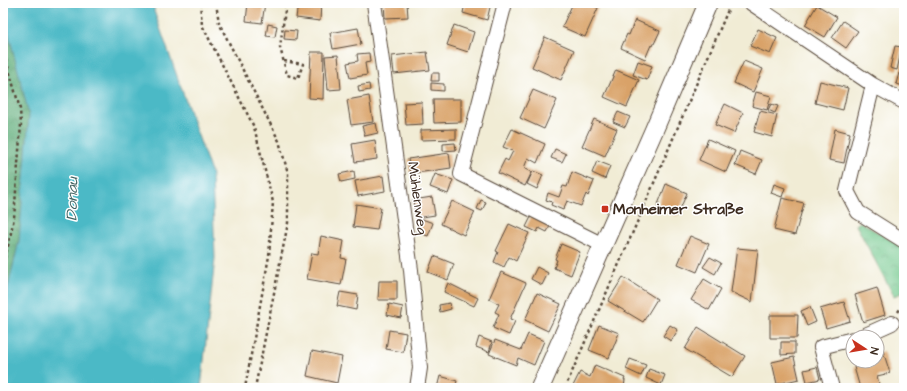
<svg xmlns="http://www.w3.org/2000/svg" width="907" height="391" font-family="'Architects Daughter',sans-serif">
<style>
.forest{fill:url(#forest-crowns);stroke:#4c6b4b}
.park{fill:url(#park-crowns);stroke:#567955}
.water{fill:#4cb9c6;stroke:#447272}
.building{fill:#d9a267}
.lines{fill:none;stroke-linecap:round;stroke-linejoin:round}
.minor-casing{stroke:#564739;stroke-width:16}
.major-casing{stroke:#564739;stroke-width:20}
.path{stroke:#564739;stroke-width:2.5;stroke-dasharray:3 3;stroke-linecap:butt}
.minor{stroke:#fff;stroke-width:14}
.major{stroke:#fff;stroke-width:18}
.poi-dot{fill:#c8321e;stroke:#fff;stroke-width:1.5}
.labels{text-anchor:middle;stroke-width:3;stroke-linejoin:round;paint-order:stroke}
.street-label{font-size:15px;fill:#3b2a1e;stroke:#fff}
.poi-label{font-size:15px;font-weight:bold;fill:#3b2a1e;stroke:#fff;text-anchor:start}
.water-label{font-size:16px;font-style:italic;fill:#426361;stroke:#fff}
</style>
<defs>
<pattern id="forest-crowns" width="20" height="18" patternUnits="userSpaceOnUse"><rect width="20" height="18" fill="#5dac78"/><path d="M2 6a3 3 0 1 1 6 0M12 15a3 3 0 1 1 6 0" fill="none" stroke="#4e8c62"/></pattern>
<pattern id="park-crowns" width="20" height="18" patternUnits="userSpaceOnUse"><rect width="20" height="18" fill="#72c88c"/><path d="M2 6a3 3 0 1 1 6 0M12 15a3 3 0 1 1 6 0" fill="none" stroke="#5fa372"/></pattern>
</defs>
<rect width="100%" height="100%" fill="#fff"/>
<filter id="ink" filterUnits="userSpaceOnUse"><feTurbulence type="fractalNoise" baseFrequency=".025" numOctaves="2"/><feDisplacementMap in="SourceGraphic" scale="8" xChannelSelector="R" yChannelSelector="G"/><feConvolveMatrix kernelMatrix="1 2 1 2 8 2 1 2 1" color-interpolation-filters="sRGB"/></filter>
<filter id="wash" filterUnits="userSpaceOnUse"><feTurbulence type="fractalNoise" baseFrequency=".012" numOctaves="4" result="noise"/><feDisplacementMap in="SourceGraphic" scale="16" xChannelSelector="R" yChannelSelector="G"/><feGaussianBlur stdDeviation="0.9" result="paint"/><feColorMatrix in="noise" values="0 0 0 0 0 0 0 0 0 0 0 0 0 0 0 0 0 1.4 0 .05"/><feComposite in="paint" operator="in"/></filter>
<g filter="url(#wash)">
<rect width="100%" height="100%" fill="#f1ecd5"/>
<!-- forest -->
<path class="forest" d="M 3,11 L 29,115 L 19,241 L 3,308 Z"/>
<!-- park -->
<path class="park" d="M 860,222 L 904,248 L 904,292 L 894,296 L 856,225 Z"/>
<!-- water -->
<path class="water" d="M 3,3 L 155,3 L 154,11 L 212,175 L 215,258 L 201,388 L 3,388 L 3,308 L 19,241 L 29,115 L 3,11 Z"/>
<g id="blocks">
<!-- building -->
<path class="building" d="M 248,3 L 265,3 L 262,23 L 246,21 Z
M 298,3 L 321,3 L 320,21 L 296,18 Z
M 384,3 L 407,3 L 408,17 L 385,18 Z
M 465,3 L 491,3 L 487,20 L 463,13 Z
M 573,3 L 587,3 L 598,8 L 585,37 L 562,27 Z
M 817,5 L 837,17 L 825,37 L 805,25 Z
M 635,20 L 660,31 L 653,46 L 651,45 L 645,59 L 621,48 L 627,34 L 629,35 Z
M 843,21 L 858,31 L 846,48 L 832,38 Z
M 268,24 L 277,26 L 275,37 L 266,36 Z
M 454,25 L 474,32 L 468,52 L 447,45 Z
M 358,28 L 361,44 L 333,49 L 330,33 Z
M 758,29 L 777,38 L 770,54 L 750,46 Z
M 285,30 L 297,31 L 296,40 L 284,39 Z
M 545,37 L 574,50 L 561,80 L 532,67 Z
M 895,46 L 902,47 L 897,70 L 890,68 Z
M 311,52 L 324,52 L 323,99 L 309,98 Z
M 427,52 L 430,70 L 394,74 L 392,56 Z
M 369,53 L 370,62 L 365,63 L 367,75 L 350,78 L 347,63 L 358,61 L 357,54 Z
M 338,55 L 341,89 L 328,90 L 325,56 Z
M 903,58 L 904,58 L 904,73 L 900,72 Z
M 638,61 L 652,66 L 647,80 L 633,75 Z
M 744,61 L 763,69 L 753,92 L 734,83 Z
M 616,70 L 639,80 L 627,107 L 604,97 Z
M 432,73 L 439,73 L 439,81 L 431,81 Z
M 899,73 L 904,74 L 904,86 L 896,84 Z
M 820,81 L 848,88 L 843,110 L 815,103 Z
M 431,83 L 444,84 L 444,91 L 431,90 Z
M 369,84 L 370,90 L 359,92 L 358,86 Z
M 533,90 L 557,100 L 544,129 L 520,118 Z
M 756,92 L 771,96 L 767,110 L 752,106 Z
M 369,96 L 373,122 L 351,125 L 347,100 Z
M 433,99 L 461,99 L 461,122 L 434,123 Z
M 422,102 L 423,124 L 406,125 L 404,103 Z
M 725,104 L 743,113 L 734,133 L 715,125 Z
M 771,104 L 778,106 L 775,113 L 768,110 Z
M 760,111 L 777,115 L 772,137 L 754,132 Z
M 618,112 L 630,117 L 625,127 L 613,122 Z
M 594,119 L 617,129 L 605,156 L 582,146 Z
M 376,123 L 378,133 L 365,136 L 362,126 Z
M 456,129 L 456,139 L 421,140 L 421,130 Z
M 512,129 L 545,144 L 537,163 L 528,158 L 524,168 L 532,172 L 525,186 L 498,173 L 505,159 L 508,161 L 513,151 L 503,147 Z
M 835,129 L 850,133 L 844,163 L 829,160 Z
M 708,139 L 735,151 L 726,172 L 699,160 Z
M 375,140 L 377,159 L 355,162 L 352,144 Z
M 455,143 L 456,150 L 443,151 L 443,144 Z
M 555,149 L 566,154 L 562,162 L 551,158 Z
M 740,151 L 762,160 L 756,174 L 735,165 Z
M 449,153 L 451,168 L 410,174 L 408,159 Z
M 597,161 L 610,166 L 605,179 L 592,173 Z
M 354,171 L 355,179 L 341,182 L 339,174 Z
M 533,171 L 543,175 L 537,189 L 527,184 Z
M 572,172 L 594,181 L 588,196 L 586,194 L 581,206 L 567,201 L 563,210 L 551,205 L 552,202 L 546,200 L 548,193 L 559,197 L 563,186 L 567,187 Z
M 435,174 L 453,180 L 448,194 L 430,187 Z
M 383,176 L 385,191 L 358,196 L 355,181 Z
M 666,184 L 687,193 L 677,216 L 657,207 Z
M 774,184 L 785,188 L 782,197 L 771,193 Z
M 432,197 L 435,215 L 416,218 L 413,200 Z
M 782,198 L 804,203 L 795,235 L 774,230 Z
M 481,200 L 486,202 L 482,211 L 477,209 Z
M 452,201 L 475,212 L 464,235 L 441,224 Z
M 356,204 L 381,208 L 377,230 L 353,227 Z
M 532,215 L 551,224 L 547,232 L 539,228 L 537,232 L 526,227 Z
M 422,219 L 433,223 L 428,236 L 417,232 Z
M 509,224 L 529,233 L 516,261 L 509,257 L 504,267 L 494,262 L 498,252 L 496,251 Z
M 321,236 L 344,241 L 341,258 L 346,259 L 341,285 L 307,279 L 312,253 L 318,254 Z
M 690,236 L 709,244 L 697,272 L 678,264 Z
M 561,244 L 580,252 L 571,275 L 554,268 L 557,260 L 555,259 Z
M 737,248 L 758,250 L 752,302 L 731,292 Z
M 434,256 L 454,264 L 448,280 L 428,272 Z
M 710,257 L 721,263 L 715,274 L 703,267 Z
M 537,267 L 548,273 L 542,285 L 531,279 Z
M 501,272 L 526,283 L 510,319 L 515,321 L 509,335 L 493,328 L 499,314 L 495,312 L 499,304 L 489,299 Z
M 623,277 L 657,299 L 643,322 L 608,301 Z
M 704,279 L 721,289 L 709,310 L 691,300 Z
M 379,281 L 397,281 L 397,300 L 378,300 Z
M 448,283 L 478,298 L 474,306 L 444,292 Z
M 877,288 L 885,315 L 863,322 L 855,295 Z
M 340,292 L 358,295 L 356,310 L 337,306 Z
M 537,293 L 561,304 L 548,331 L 525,320 Z
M 844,302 L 850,321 L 826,328 L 820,309 Z
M 450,303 L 451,309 L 440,312 L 439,305 Z
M 389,304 L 403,307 L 401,318 L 387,315 Z
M 810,307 L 816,322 L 807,326 L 801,311 Z
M 770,315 L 798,315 L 797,338 L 770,338 Z
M 599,325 L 619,333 L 609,358 L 589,350 Z
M 670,325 L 678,330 L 671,341 L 663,336 Z
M 698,327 L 745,356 L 732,377 L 685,349 Z
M 389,330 L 406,333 L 403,352 L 386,349 Z
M 528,334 L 544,341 L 534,365 L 518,358 L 516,365 L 489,354 L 495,340 L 521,350 Z
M 479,337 L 492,342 L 489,352 L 476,347 Z
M 781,342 L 795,342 L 795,354 L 781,355 Z
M 312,351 L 342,357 L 337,383 L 307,376 Z
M 883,351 L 890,373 L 877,376 L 880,388 L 860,388 L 854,367 L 858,366 L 856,361 L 877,361 L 877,353 Z
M 794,357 L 799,379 L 777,384 L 772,362 Z
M 630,359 L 646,365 L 641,376 L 626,369 Z
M 595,365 L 625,378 L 624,380 L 625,380 L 624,388 L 572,388 L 580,372 L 590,377 Z
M 817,367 L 820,379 L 807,382 L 804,370 Z
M 649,369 L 665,375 L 661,385 L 646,378 Z
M 440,376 L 457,381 L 455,388 L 437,388 Z
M 817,382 L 818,388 L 799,388 L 799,385 Z"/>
</g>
</g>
<g filter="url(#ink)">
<use href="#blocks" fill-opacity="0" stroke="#564739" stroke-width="1"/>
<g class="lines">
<defs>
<path id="minor" d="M 374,3 L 411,270 L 420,368 L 417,388
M 505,3 L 461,174 L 603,245
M 751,3 L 873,85 L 904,102
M 873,85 L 847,191 L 858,212 L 904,241
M 861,337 L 892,323
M 832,388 L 821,347 L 853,339"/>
<path id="major" d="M 540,388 L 654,130 L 708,3"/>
</defs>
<!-- minor casing -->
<use href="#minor" class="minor-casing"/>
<!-- major casing -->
<use href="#major" class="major-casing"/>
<!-- path -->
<path class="path" d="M 200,3 L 202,25 L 254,127 L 273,202 L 269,256 L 245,388
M 216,3 L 219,23 L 279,141 L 288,173 L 288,223 L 255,388
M 3,49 L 20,109 L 21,124 L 14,218 L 9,242 L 3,266
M 284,61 L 303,64 L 298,78 L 287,75 L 280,47 L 286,3
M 898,312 L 904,303
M 565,388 L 642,211 L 731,3"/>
<!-- minor -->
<use href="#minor" class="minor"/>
<!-- major -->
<use href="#major" class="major"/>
</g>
</g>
<!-- markers -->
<rect class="poi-dot" x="601" y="205" width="8" height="8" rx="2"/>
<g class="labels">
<!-- street labels -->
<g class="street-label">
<text transform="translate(418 198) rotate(82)" y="5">Mühlenweg</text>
</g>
<!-- poi labels -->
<g class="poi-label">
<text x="613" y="214">Monheimer Straße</text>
</g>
<!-- water labels -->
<g class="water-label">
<text transform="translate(71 199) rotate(-89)" y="6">Donau</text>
</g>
</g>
<!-- margin -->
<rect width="907" height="391" fill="none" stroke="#fff" stroke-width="16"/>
<!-- north arrow -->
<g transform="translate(865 349) rotate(102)"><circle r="19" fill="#ffffff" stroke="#b1aaa5"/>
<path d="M0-3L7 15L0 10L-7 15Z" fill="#c8321e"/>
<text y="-6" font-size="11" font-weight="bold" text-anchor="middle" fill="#3b2a1e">N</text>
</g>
</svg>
